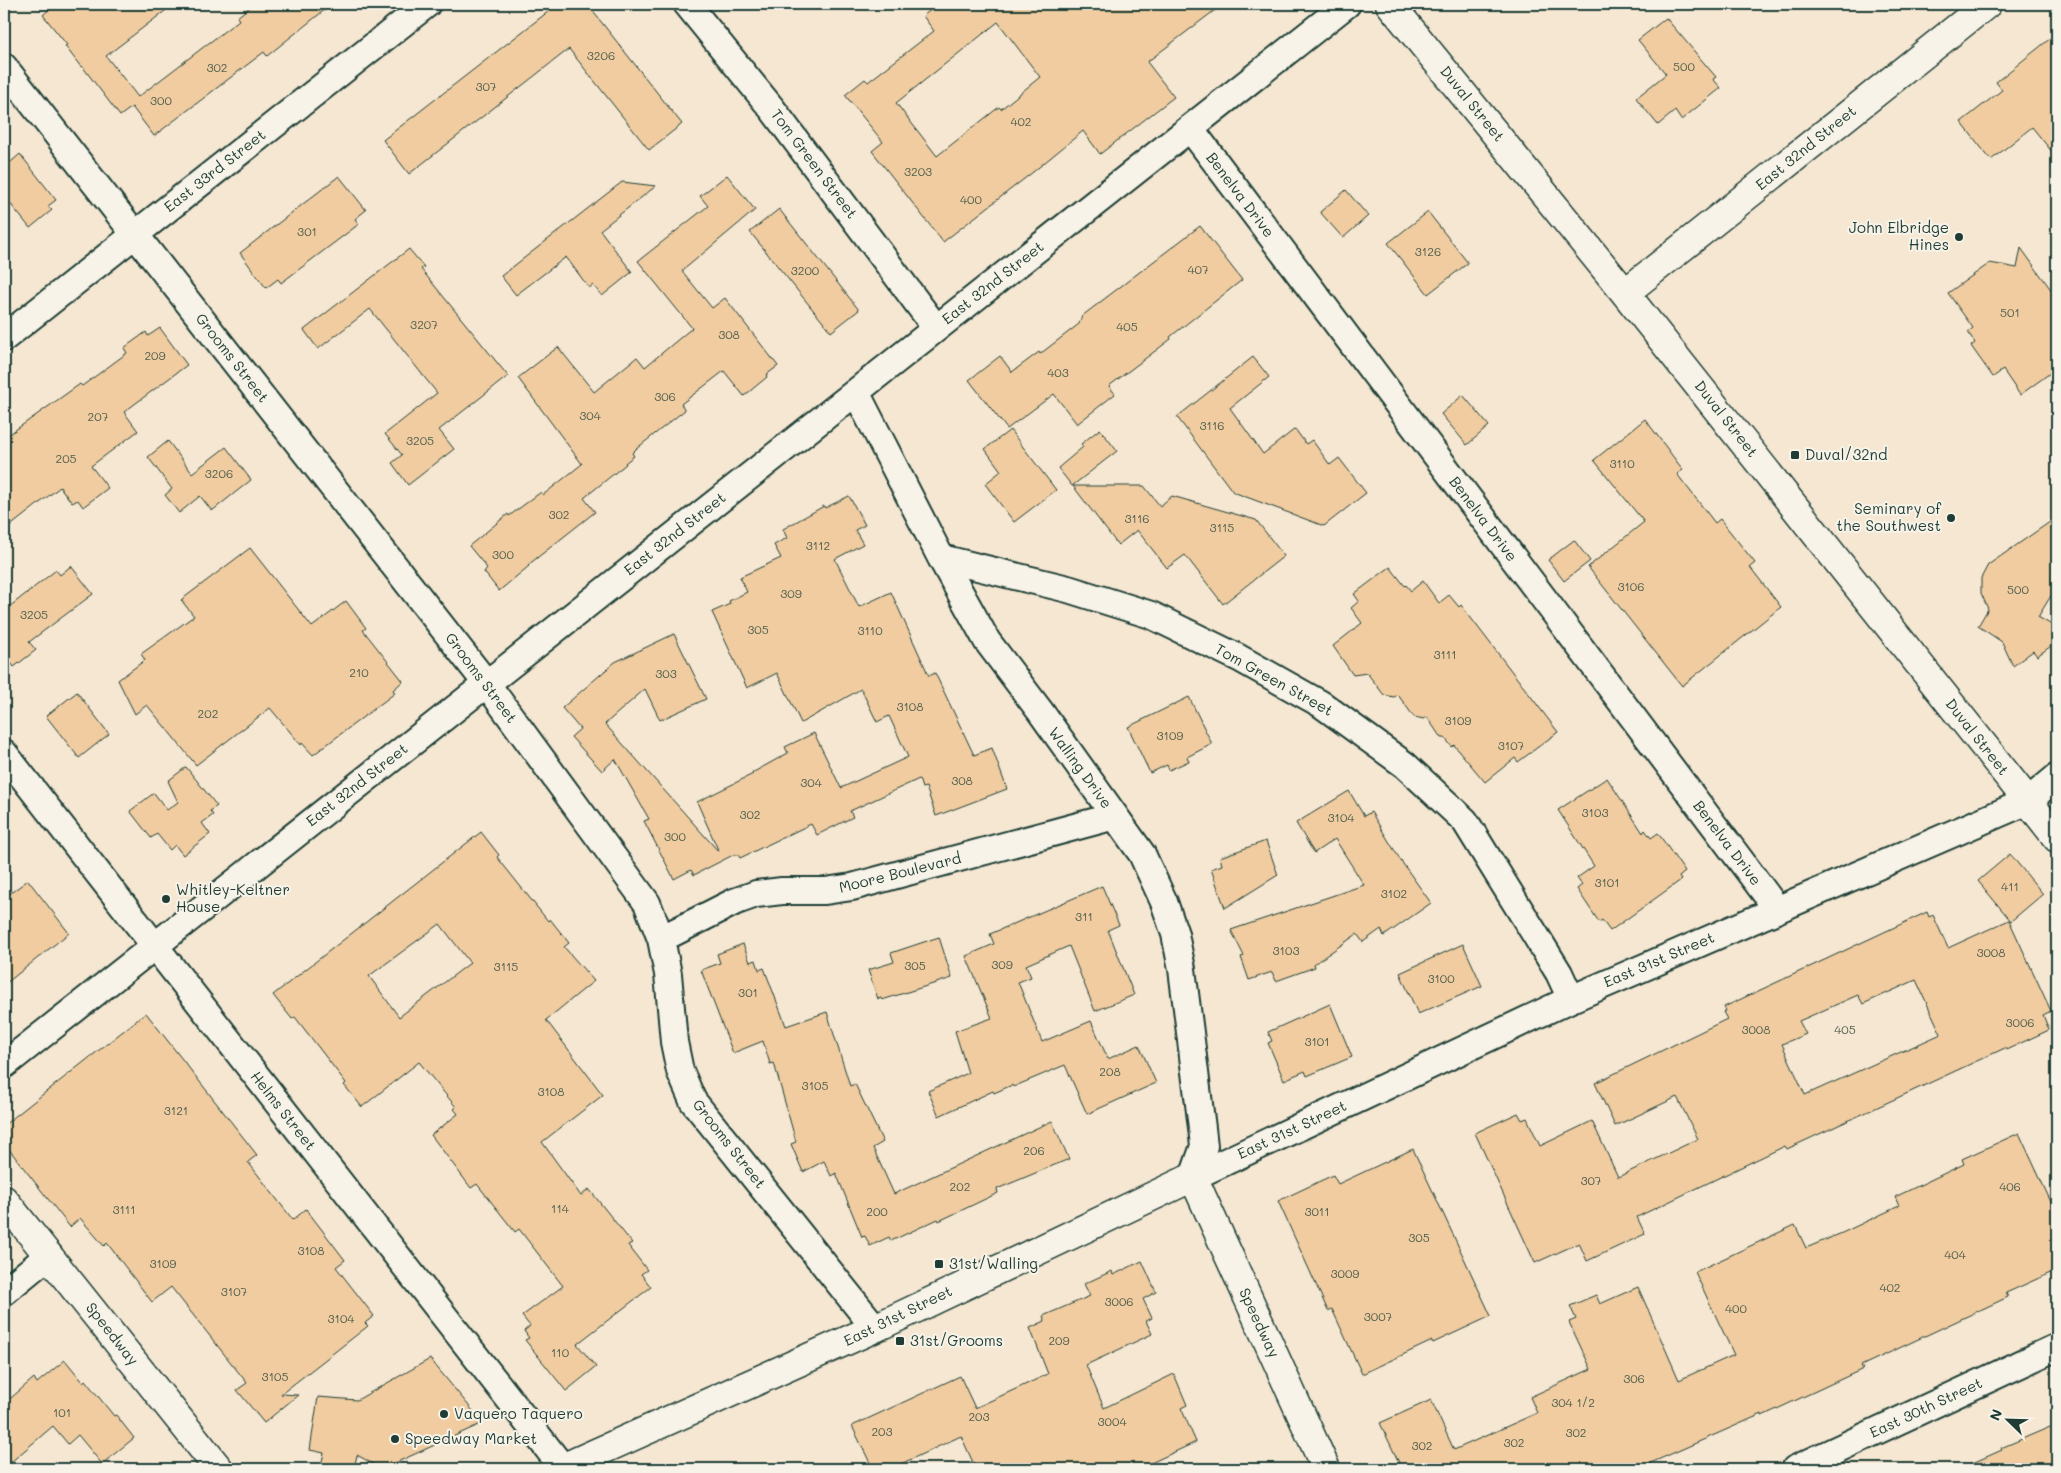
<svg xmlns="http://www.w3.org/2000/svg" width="2061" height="1473" font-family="Mali,sans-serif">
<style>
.building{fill:#f0cca0;stroke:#1f3d34;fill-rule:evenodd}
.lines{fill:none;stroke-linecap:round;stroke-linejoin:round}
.street-casing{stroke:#1f3d34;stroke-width:30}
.secondary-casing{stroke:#1f3d34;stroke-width:31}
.street{stroke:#f7f3e8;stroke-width:26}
.secondary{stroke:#f7f3e8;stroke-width:28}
.poi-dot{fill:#1f3d34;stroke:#f7f3e8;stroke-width:2}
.labels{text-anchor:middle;stroke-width:4;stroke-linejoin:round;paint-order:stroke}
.number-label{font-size:12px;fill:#53614f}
.street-label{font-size:15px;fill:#1f3d34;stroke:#f7f3e8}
.poi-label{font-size:15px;fill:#1f3d34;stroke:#f7f3e8;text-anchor:start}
</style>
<rect width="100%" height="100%" fill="#f5e7d2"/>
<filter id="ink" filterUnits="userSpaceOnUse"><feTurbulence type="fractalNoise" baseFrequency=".02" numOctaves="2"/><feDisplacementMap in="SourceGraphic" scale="10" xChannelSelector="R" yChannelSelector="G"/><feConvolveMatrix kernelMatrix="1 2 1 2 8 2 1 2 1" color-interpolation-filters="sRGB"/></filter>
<g filter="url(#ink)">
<!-- building -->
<path class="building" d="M 55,4 L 174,4 L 106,56 L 138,97 L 239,20 L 237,17 L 254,4 L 332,4 L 267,56 L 264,52 L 154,136 L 132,107 L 120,116 L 82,66 L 81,67 L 65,46 L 67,45 L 43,15 Z
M 558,4 L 587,4 L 682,124 L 649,150 L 569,49 L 409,174 L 383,140 Z
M 938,4 L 1223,4 L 1147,62 L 1174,97 L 1100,154 L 1083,131 L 1033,172 L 943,242 L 872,151 L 883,142 L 845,95 L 865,79 L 868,82 L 934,31 L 923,16 ZM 998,22 L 1040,77 L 1001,109 L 999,107 L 937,156 L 896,103 Z
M 1666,18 L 1716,77 L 1713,79 L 1721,88 L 1681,120 L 1675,111 L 1658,125 L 1636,98 L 1666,74 L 1638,40 Z
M 2057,33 L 2057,158 L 2032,127 L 1991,160 L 1961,122 L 2002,90 L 1996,82 Z
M 20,154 L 56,200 L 48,206 L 52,210 L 30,228 L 4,196 L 4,168 Z
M 727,175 L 755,210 L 682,271 L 712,308 L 725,298 L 778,366 L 766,375 L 767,377 L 744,396 L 724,371 L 681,404 L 685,410 L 636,449 L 632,453 L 634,456 L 625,463 L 626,464 L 584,498 L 595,512 L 528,565 L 529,566 L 499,591 L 484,572 L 487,568 L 469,546 L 508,514 L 509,516 L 541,492 L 543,495 L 582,464 L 518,378 L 558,347 L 594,392 L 637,357 L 645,367 L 692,328 L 638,261 L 708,206 L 700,196 Z
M 339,176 L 366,210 L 355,219 L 359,224 L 281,283 L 278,279 L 266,288 L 240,253 Z
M 622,182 L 656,186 L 600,230 L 632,272 L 602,296 L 593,285 L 589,288 L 566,257 L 516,295 L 501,276 Z
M 1346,190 L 1368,216 L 1343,238 L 1320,212 Z
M 779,209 L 859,310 L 831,332 L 750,232 Z
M 1428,212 L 1468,263 L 1428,294 L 1388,243 Z
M 1200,226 L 1242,280 L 1170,337 L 1171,339 L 1109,386 L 1115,394 L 1077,424 L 1054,394 L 1007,429 L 969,380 L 1000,356 L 1012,372 L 1039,352 L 1040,354 L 1079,324 L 1082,316 Z
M 2021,248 L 2057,298 L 2057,368 L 2020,395 L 2003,370 L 1993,377 L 1971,346 L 1975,343 L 1968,332 L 1973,328 L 1948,293 L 1990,263 L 2017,268 Z
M 409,249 L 424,267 L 421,269 L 508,376 L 439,430 L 454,449 L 408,485 L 392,463 L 402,455 L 385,434 L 437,393 L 370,309 L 318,349 L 304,330 Z
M 160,328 L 187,365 L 124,412 L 138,431 L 91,466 L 108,488 L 83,507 L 78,500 L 72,503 L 60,487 L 4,531 L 4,438 L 80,384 L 82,386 L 127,353 L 124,348 L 146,332 L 148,336 Z
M 1253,357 L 1269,377 L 1230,408 L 1263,454 L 1295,429 L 1306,444 L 1312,440 L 1330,465 L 1339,458 L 1366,493 L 1324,526 L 1233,492 L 1177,417 Z
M 1463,395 L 1489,426 L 1467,445 L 1441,414 Z
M 1645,419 L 1683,470 L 1677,474 L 1715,523 L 1720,519 L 1755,563 L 1750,567 L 1781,607 L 1682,686 L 1588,567 L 1644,522 L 1594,460 Z
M 1100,429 L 1117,451 L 1072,486 L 1058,468 L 1083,447 L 1081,444 Z
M 1010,430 L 1056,490 L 1014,522 L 985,484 L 1001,471 L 985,449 Z
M 168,441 L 192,473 L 226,447 L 251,480 L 212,511 L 200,496 L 179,513 L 165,495 L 172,489 L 148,457 Z
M 1073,486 L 1144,486 L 1160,506 L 1172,496 L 1256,520 L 1284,556 L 1223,604 L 1185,555 L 1167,568 L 1137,530 L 1118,545 Z
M 849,496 L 865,525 L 855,530 L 863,544 L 835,559 L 859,607 L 891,592 L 929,676 L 935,673 L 974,755 L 992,748 L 1007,789 L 936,816 L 926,787 L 922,788 L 919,779 L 850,811 L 853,817 L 817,835 L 811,824 L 740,858 L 738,855 L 733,855 L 694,875 L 691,870 L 674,879 L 644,821 L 649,819 L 615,759 L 602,771 L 571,737 L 580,729 L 562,708 L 615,662 L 674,634 L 706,699 L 660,720 L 645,689 L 605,724 L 719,852 L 697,802 L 753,774 L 752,773 L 788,753 L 785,747 L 814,733 L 841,788 L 908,757 L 889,716 L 877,722 L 861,689 L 801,723 L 777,673 L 747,688 L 712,612 L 730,604 L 729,601 L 747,592 L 740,577 L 781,558 L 774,545 L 787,538 L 783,529 L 824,506 L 825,508 Z
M 2057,517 L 2057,586 L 2038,617 L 2057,628 L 2057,642 L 2037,656 L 2033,651 L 2013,666 L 2002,642 L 1978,626 L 1988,609 L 1981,593 L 1981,578 L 1988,565 Z
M 1574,540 L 1590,561 L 1564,581 L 1548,560 Z
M 250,548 L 312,627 L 346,601 L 366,628 L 363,630 L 403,681 L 393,690 L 395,693 L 313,755 L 302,743 L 301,745 L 270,708 L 196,765 L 147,705 L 135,714 L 118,680 L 145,660 L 141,654 L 194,616 L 181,600 Z
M 71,566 L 93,594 L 29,642 L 36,650 L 14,667 L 8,659 L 4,662 L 4,611 L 56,570 L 60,575 Z
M 1390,567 L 1405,586 L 1406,585 L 1411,591 L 1423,581 L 1439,603 L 1449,595 L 1459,607 L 1461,605 L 1558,732 L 1518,762 L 1515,758 L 1485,782 L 1454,745 L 1452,747 L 1445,738 L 1441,738 L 1427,717 L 1424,719 L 1414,717 L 1398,695 L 1394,697 L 1384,695 L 1367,673 L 1353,675 L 1333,646 L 1362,623 L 1351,608 L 1359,601 L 1354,594 Z
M 77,692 L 109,734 L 79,758 L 46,716 Z
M 1189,697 L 1212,744 L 1187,757 L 1189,761 L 1169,770 L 1167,765 L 1150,773 L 1128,727 Z
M 186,767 L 217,806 L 210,811 L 213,815 L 202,823 L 210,834 L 183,855 L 175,845 L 170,850 L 157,834 L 151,838 L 130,811 L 154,793 L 167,810 L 178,802 L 168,781 Z
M 1607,778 L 1643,833 L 1645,830 L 1651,838 L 1658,833 L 1685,872 L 1679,877 L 1681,880 L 1610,931 L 1602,920 L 1599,922 L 1577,889 L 1582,885 L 1577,878 L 1594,866 L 1558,810 Z
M 1349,791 L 1364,816 L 1371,812 L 1401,861 L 1431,903 L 1384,936 L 1381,929 L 1363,942 L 1357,934 L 1314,964 L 1315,967 L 1276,981 L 1272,972 L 1249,980 L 1241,957 L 1244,956 L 1231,930 L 1364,885 L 1335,839 L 1314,853 L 1296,823 Z
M 481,832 L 499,855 L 497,857 L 548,921 L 550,919 L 569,943 L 564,947 L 594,981 L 546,1020 L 603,1095 L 542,1142 L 581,1196 L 589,1189 L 632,1243 L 628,1245 L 647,1270 L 641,1274 L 651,1287 L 577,1344 L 596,1367 L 566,1391 L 525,1340 L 529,1338 L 524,1331 L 530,1326 L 522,1316 L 563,1286 L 519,1229 L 515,1232 L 477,1184 L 471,1188 L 431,1135 L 458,1114 L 454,1109 L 456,1107 L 419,1062 L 362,1107 L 344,1085 L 346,1083 L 295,1017 L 292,1019 L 273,995 ZM 440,924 L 470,963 L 399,1017 L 369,976 Z
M 1266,841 L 1278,875 L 1225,908 L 1211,869 L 1222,865 L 1220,857 Z
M 2010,854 L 2043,894 L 2011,921 L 1978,881 Z
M 28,880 L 69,933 L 4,985 L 4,898 Z
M 1102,886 L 1119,925 L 1108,930 L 1134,995 L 1095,1011 L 1069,946 L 1026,965 L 1031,977 L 1018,982 L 1042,1042 L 1091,1021 L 1108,1059 L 1139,1045 L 1156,1083 L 1087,1114 L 1065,1065 L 1013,1087 L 1012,1085 L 994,1093 L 993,1091 L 939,1116 L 928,1091 L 968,1073 L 955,1031 L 992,1018 L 966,956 L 994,944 L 990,934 Z
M 1927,912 L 1929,917 L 1933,915 L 1948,948 L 2009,920 L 2051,1011 L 2043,1015 L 2049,1030 L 2006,1050 L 2005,1048 L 1787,1149 L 1785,1146 L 1637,1217 L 1645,1234 L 1587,1261 L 1579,1243 L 1535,1263 L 1475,1133 L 1518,1113 L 1522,1120 L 1527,1118 L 1540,1146 L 1592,1121 L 1618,1177 L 1698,1139 L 1677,1097 L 1615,1126 L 1595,1083 L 1727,1019 L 1723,1012 L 1726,1011 L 1724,1007 ZM 1916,980 L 1941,1034 L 1805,1095 L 1782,1044 L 1806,1034 L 1799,1021 L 1858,995 L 1863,1004 Z
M 939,937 L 952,978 L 882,1000 L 881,998 L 878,999 L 868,970 L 894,962 L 891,953 Z
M 743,944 L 750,962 L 756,960 L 759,970 L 764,968 L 786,1026 L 827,1012 L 850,1086 L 855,1084 L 883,1142 L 873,1148 L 894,1194 L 1052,1121 L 1069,1159 L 997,1189 L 998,1193 L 939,1221 L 938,1219 L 891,1241 L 889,1237 L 870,1246 L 865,1236 L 862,1237 L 836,1173 L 831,1176 L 824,1161 L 803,1172 L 791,1144 L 796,1142 L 774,1063 L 770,1064 L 763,1041 L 733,1053 L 701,970 L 720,963 L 717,954 Z
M 1463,944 L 1482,986 L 1418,1014 L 1400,973 Z
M 1330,1004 L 1352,1057 L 1307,1076 L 1305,1071 L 1284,1080 L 1268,1043 L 1272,1041 L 1268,1032 Z
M 146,1013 L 257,1155 L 248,1162 L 293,1220 L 306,1209 L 345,1260 L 336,1267 L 374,1316 L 365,1323 L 368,1326 L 281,1394 L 298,1395 L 264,1423 L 237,1390 L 247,1383 L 171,1287 L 152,1302 L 107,1243 L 104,1246 L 80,1218 L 70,1227 L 4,1143 L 4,1125 Z
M 2019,1133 L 2057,1215 L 2057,1270 L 2006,1293 L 2008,1297 L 1861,1366 L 1863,1369 L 1762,1416 L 1762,1414 L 1637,1469 L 1402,1469 L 1380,1423 L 1431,1400 L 1454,1450 L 1537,1413 L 1530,1397 L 1591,1369 L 1569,1322 L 1576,1319 L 1570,1306 L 1596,1295 L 1600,1304 L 1638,1287 L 1679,1380 L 1734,1355 L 1695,1272 L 1795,1225 L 1806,1248 L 1842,1233 L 1899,1206 L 1895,1197 L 1964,1164 L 1962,1159 Z
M 1413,1149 L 1491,1316 L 1433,1343 L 1432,1341 L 1362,1374 L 1332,1309 L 1328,1311 L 1278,1201 L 1333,1175 L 1338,1184 Z
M 1142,1261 L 1156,1292 L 1143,1299 L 1152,1318 L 1146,1321 L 1152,1334 L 1086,1365 L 1104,1408 L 1174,1374 L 1187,1405 L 1181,1408 L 1196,1442 L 1138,1469 L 976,1469 L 961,1436 L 890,1469 L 873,1469 L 852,1426 L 960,1376 L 975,1408 L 1048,1374 L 1030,1328 L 1045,1321 L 1043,1316 L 1090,1296 L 1084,1284 L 1112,1271 L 1113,1275 Z
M 430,1359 L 483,1423 L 382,1469 L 357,1455 L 354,1469 L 320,1469 L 324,1453 L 310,1450 L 318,1397 L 357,1400 Z
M 65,1360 L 83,1382 L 85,1380 L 114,1416 L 116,1415 L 134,1438 L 102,1464 L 78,1435 L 68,1444 L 53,1426 L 4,1468 L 4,1404 L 34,1378 L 37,1383 Z
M 2057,1424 L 2057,1469 L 1959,1469 L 2002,1450 L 2001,1448 Z"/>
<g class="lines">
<defs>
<path id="street" d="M 687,4 L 773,110 L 936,328
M 4,67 L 486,683 L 647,903 L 661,939 L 668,974 L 674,1042 L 680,1071 L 693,1101 L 875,1328
M 1190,128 L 1777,909
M 4,338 L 427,4
M 856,392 L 941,558 L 987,641 L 1040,711 L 1142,854 L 1164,902 L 1175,934 L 1182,969 L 1202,1128 L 1204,1146 L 1193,1177
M 941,558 L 1068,589 L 1151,615 L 1239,658 L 1321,704 L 1405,765 L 1465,821 L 1559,973 L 1571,999
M 4,753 L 563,1468
M 661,939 L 734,902 L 756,894 L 782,891 L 825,891 L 852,887 L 1115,816
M 4,1065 L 1347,4
M 1193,1177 L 1571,999 L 2028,801 L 2057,777
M 4,1292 L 49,1255
M 1795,1469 L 2057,1347"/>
<path id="secondary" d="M 1390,4 L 1625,293 L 2057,838
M 1625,293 L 1987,4
M 4,1200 L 219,1469
M 560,1469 L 875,1328 L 1193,1177 L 1326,1469"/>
</defs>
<!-- street casing -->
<use href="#street" class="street-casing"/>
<!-- secondary casing -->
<use href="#secondary" class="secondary-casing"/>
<!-- street -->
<use href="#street" class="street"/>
<!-- secondary -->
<use href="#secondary" class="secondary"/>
</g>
</g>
<!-- markers -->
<g class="poi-dot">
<circle cx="1959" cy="237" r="5"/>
<rect x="1790" y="450" width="10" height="10" rx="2.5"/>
<circle cx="1951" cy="518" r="5"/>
<circle cx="166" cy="899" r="5"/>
<rect x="934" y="1259" width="10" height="10" rx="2.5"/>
<rect x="895" y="1336" width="10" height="10" rx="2.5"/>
<circle cx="444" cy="1414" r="5"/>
<circle cx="395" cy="1439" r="5"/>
</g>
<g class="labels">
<!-- number labels -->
<g class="number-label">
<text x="601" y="60">3206</text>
<text x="1684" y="71">500</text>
<text x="217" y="72">302</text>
<text x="486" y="91">307</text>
<text x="161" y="105">300</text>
<text x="1021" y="126">402</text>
<text x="918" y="176">3203</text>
<text x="971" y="204">400</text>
<text x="307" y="236">301</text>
<text x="1428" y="256">3126</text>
<text x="1198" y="274">407</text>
<text x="805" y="275">3200</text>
<text x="2010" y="317">501</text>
<text x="424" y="329">3207</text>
<text x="1127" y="331">405</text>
<text x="729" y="339">308</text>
<text x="155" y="360">209</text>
<text x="1058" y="377">403</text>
<text x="665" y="401">306</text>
<text x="590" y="420">304</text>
<text x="98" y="421">207</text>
<text x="1212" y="430">3116</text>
<text x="420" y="445">3205</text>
<text x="66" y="463">205</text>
<text x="1622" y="468">3110</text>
<text x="219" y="478">3206</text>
<text x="559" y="519">302</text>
<text x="1137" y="523">3116</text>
<text x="1222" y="532">3115</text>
<text x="818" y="550">3112</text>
<text x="503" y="559">300</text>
<text x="1631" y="591">3106</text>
<text x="2018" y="594">500</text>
<text x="791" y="598">309</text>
<text x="34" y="619">3205</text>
<text x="758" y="634">305</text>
<text x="870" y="635">3110</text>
<text x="1445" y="659">3111</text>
<text x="359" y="677">210</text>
<text x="666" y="678">303</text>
<text x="910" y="711">3108</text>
<text x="208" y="718">202</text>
<text x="1458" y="725">3109</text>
<text x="1170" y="740">3109</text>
<text x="1511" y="750">3107</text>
<text x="962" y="785">308</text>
<text x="811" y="787">304</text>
<text x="1595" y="817">3103</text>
<text x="750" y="819">302</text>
<text x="1341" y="822">3104</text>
<text x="675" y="841">300</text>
<text x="1607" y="887">3101</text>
<text x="2010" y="891">411</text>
<text x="1394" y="898">3102</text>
<text x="1084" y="921">311</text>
<text x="1286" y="955">3103</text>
<text x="1991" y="957">3008</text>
<text x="1002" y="969">309</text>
<text x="915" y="970">305</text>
<text x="506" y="971">3115</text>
<text x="1441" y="983">3100</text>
<text x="748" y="997">301</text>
<text x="2020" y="1027">3006</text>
<text x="1756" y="1034">3008</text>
<text x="1845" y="1034">405</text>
<text x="1317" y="1046">3101</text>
<text x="1110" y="1076">208</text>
<text x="815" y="1090">3105</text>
<text x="551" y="1096">3108</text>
<text x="176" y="1115">3121</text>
<text x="1034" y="1155">206</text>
<text x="1591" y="1185">307</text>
<text x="960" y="1191">202</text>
<text x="2010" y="1191">406</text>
<text x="560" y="1213">114</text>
<text x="124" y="1214">3111</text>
<text x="877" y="1216">200</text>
<text x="1317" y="1216">3011</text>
<text x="1419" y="1242">305</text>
<text x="311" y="1255">3108</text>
<text x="1955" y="1259">404</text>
<text x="163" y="1268">3109</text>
<text x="1345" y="1278">3009</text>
<text x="1890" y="1292">402</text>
<text x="234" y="1296">3107</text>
<text x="1119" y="1306">3006</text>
<text x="1736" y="1313">400</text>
<text x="1378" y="1321">3007</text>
<text x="341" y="1323">3104</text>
<text x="1059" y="1345">209</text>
<text x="560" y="1357">110</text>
<text x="275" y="1381">3105</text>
<text x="1634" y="1383">306</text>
<text x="1573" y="1407">304 1/2</text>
<text x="62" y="1417">101</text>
<text x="979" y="1421">203</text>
<text x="1112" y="1426">3004</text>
<text x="882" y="1436">203</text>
<text x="1576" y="1437">302</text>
<text x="1514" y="1447">302</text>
<text x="1422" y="1450">302</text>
</g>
<!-- street labels -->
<g class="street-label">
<text transform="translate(1472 104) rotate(51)" y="5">Duval Street</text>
<text transform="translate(1806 148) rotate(-39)" y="5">East 32nd Street</text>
<text transform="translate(814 164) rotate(53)" y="5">Tom Green Street</text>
<text transform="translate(215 171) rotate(-38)" y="5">East 33rd Street</text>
<text transform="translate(1240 195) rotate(53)" y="5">Benelva Drive</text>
<text transform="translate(993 283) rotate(-38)" y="5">East 32nd Street</text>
<text transform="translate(232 358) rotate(52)" y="5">Grooms Street</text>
<text transform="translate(1726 419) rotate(52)" y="5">Duval Street</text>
<text transform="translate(1483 519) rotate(53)" y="5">Benelva Drive</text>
<text transform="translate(675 534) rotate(-38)" y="5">East 32nd Street</text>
<text transform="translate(481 678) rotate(53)" y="5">Grooms Street</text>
<text transform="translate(1274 680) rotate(29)" y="5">Tom Green Street</text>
<text transform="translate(1977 737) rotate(52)" y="5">Duval Street</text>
<text transform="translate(1080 768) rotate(54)" y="5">Walling Drive</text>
<text transform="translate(357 785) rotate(-38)" y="5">East 32nd Street</text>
<text transform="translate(1727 843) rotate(53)" y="5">Benelva Drive</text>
<text transform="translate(900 873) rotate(-14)" y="5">Moore Boulevard</text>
<text transform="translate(1659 960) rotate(-23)" y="5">East 31st Street</text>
<text transform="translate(283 1111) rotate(52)" y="5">Helms Street</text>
<text transform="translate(1292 1130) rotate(-25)" y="5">East 31st Street</text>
<text transform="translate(729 1144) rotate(52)" y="5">Grooms Street</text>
<text transform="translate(898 1316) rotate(-26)" y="5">East 31st Street</text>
<text transform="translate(1259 1323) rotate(65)" y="5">Speedway</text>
<text transform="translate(112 1334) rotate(52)" y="5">Speedway</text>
<text transform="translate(1926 1408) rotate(-25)" y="5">East 30th Street</text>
</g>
<!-- poi labels -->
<g class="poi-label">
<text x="1949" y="233" text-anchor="end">John Elbridge<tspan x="1949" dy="17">Hines</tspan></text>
<text x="1805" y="460">Duval/32nd</text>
<text x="1941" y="514" text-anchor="end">Seminary of<tspan x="1941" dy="17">the Southwest</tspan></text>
<text x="176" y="895">Whitley-Keltner<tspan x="176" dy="17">House</tspan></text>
<text x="949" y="1269">31st/Walling</text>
<text x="910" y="1346">31st/Grooms</text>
<text x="454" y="1419">Vaquero Taquero</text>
<text x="405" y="1444">Speedway Market</text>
</g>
</g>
<!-- margin -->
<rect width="2061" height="1473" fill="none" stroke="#f7f3e8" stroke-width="20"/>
<rect x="10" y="10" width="2041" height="1453" fill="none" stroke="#1f3d34" stroke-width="2" filter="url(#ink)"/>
<!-- north arrow -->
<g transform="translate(2008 1420) rotate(293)" stroke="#f7f3e8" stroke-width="4" paint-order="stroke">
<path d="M0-4L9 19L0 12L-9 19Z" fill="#1f3d34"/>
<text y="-8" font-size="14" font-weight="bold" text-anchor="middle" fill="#1f3d34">N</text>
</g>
</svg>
